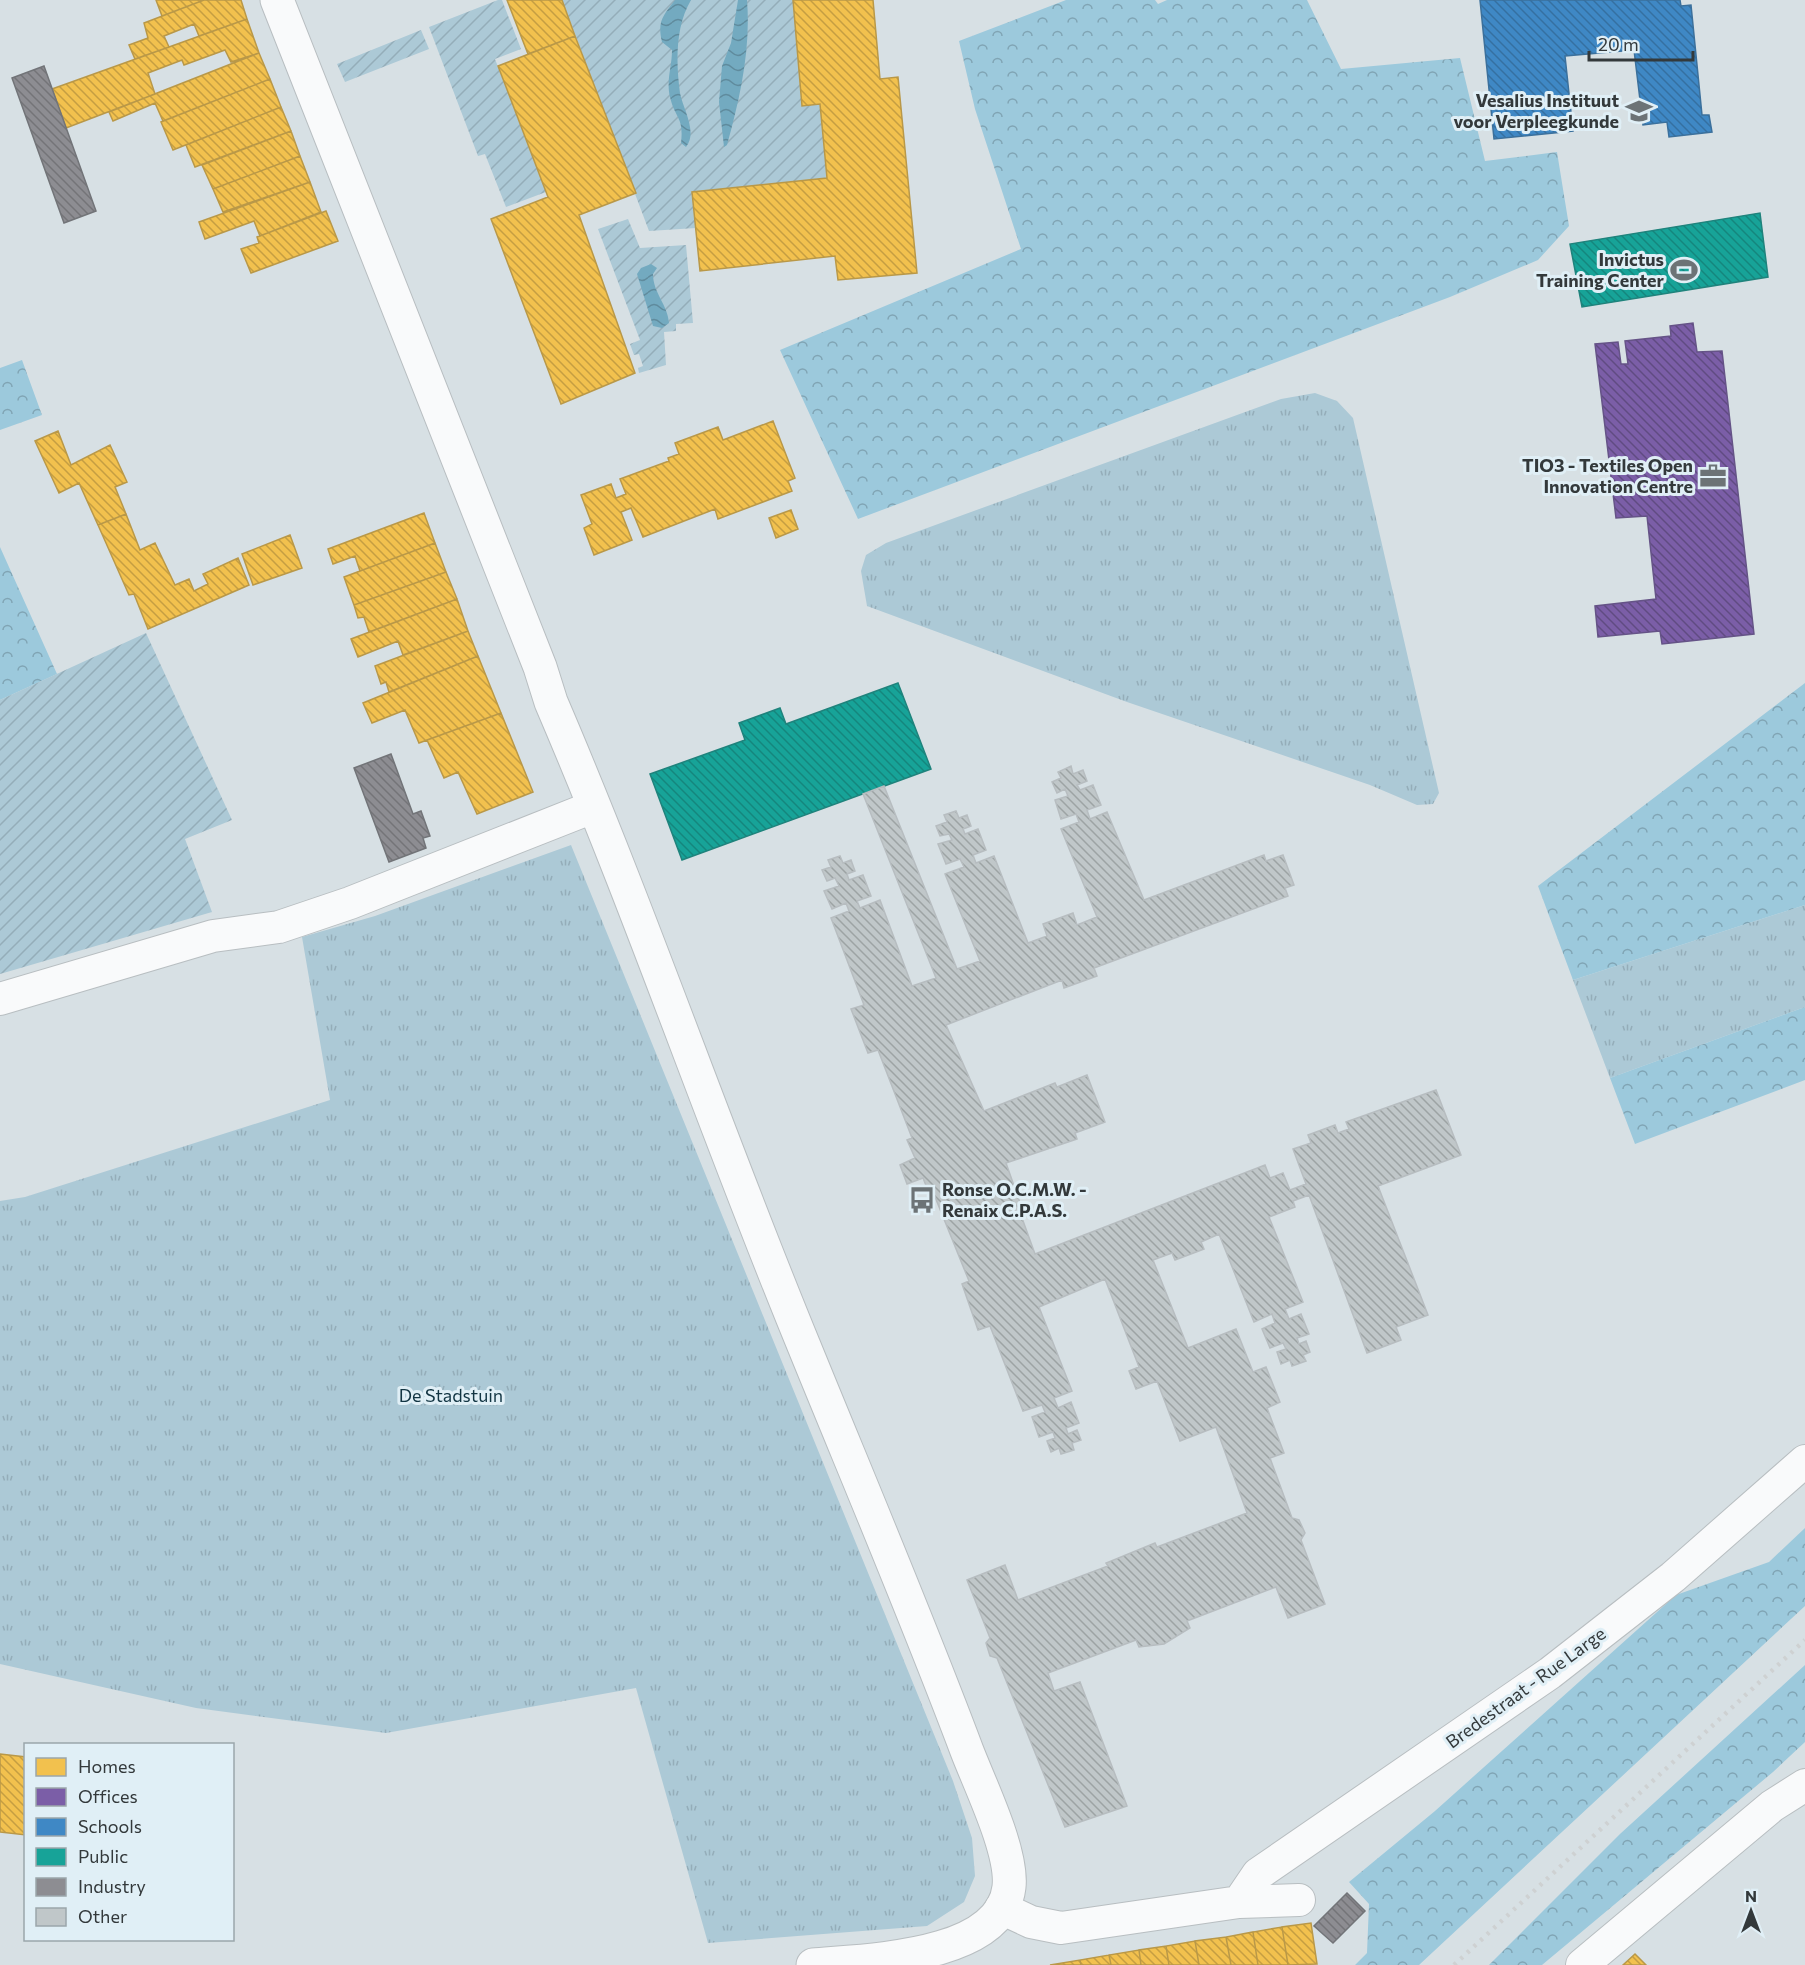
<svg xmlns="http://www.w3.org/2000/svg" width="1805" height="1965" font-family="Commissioner,sans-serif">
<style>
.grass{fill:url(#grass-tufts)}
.forest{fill:url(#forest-crowns)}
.garden{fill:url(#garden-furrows)}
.water{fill:url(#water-waves)}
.homes{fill:url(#homes-back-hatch);stroke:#b99848;stroke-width:1.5}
.offices{fill:url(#offices-back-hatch);stroke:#655387;stroke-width:1.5}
.schools{fill:url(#schools-back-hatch);stroke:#3b709c;stroke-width:1.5}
.public{fill:url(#public-back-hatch);stroke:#1f837c;stroke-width:1.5}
.industry{fill:url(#industry-back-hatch);stroke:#727478;stroke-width:1.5}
.building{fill:url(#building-back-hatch);stroke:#b7bdc0;stroke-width:1.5}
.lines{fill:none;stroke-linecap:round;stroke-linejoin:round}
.minor-casing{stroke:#b8bec1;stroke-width:34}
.tertiary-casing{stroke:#b8bec1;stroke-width:35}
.minor{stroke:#f9fafb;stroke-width:32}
.tertiary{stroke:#f9fafb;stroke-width:33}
.rail{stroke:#ced1d2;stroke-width:4.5;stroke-dasharray:3 6;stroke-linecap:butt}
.labels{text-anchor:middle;stroke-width:6;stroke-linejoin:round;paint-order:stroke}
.poi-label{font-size:18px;font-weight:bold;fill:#33393b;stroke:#e0eff6;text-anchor:end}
.park-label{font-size:18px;fill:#123543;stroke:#e0eff6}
.street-label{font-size:18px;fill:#33393b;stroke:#e0eff6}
</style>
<defs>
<pattern id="grass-tufts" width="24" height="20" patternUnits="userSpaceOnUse" patternTransform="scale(1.5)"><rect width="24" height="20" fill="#acc9d6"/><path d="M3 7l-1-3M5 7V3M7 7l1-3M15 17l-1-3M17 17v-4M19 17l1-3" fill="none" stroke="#94adb9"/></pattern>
<pattern id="forest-crowns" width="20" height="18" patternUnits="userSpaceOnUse" patternTransform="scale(1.5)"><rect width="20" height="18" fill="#9cc9dc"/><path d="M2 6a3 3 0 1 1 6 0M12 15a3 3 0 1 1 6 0" fill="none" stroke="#80a4b4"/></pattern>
<pattern id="garden-furrows" width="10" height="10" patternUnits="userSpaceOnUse" patternTransform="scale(1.5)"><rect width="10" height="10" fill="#acc9d6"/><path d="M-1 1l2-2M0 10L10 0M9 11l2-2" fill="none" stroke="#94adb9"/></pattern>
<pattern id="water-waves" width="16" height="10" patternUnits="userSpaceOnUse" patternTransform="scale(1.5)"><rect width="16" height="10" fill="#73aac0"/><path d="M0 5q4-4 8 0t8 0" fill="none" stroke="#5f8b9d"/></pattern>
<pattern id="homes-back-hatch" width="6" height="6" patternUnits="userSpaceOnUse" patternTransform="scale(1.5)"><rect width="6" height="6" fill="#f2c14e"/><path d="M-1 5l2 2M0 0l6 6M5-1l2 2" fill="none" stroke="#c59e42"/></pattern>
<pattern id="offices-back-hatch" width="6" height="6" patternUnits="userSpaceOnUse" patternTransform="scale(1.5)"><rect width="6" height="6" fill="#7b5ea7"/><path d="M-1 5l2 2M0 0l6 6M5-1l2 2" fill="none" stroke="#604b82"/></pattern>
<pattern id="schools-back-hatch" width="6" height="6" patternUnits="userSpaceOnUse" patternTransform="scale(1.5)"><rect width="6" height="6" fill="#3f88c5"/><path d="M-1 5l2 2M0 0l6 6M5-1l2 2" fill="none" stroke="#3570a1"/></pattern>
<pattern id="public-back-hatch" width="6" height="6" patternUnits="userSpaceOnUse" patternTransform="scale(1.5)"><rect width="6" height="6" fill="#17a398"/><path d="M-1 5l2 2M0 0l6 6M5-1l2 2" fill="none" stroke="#15867d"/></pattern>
<pattern id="industry-back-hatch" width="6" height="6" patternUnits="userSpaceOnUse" patternTransform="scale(1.5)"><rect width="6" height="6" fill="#8d8d92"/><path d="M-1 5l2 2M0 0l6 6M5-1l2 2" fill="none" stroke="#747478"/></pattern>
<pattern id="building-back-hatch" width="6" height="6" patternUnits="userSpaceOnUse" patternTransform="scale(1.5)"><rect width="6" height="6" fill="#c0c7c9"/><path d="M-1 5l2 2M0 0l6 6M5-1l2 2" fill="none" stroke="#9da3a4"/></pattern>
</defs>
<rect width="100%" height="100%" fill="#d7e0e4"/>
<!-- grass -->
<path class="grass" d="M 1315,393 L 1337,401 L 1353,418 L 1439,793 L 1433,804 L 1417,805 L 1370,785 L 1127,702 L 867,606 L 861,571 L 866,555 L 886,543 L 1281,399 Z
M 571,845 L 953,1781 L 972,1838 L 975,1876 L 964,1902 L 927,1926 L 708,1943 L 636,1688 L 386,1733 L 196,1708 L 0,1664 L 0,1201 L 25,1197 L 330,1100 L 302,937 L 375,916 Z
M 1805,905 L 1805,1007 L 1610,1078 L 1573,980 Z"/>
<!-- forest -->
<path class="forest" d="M 1066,0 L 1155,0 L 1158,4 L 1167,0 L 1307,0 L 1341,69 L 1460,58 L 1485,161 L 1557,152 L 1569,226 L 1538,260 L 1450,297 L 858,519 L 780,350 L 1021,249 L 975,109 L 959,41 Z
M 22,360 L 42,415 L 0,430 L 0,368 Z
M 0,547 L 57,674 L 0,700 Z
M 1805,683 L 1805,905 L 1573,980 L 1538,886 Z
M 1805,1007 L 1805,1080 L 1635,1144 L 1610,1078 Z
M 1805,1528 L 1805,1606 L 1419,1965 L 1355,1965 L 1367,1953 L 1369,1904 L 1349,1882 L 1435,1811 L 1676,1595 L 1769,1562 Z
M 1805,1665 L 1805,1742 L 1773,1772 L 1542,1965 L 1489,1965 L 1620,1834 Z"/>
<!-- garden -->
<path class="garden" d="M 498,0 L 502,0 L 521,49 L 495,59 L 546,192 L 506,207 L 485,154 L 478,156 L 429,27 Z
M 562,0 L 793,0 L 802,105 L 820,104 L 827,178 L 692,192 L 696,228 L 649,231 Z
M 421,30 L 429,49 L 345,82 L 337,64 Z
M 628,219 L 640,248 L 686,245 L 693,323 L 676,324 L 676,331 L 664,332 L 666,365 L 639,373 L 638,368 L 643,366 L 639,354 L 634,355 L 630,344 L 640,340 L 598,229 Z
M 146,633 L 232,820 L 185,839 L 212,912 L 0,974 L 0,700 Z"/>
<!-- water -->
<path class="water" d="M 675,0 L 691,0 C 675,27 676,63 680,93 C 683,109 698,132 686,147 L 681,143 C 684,116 675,119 670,97 C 666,80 672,67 672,50 L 662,42 C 657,21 663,16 675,0 Z
M 738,0 L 747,0 C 751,49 740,98 727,145 L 724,147 L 719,102 L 722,66 L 731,43 Z
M 651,264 L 657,268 L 653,274 C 653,293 668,305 669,323 L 662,328 L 653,326 L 637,274 L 641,268 Z"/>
<!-- homes -->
<path class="homes" d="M 156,0 L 204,0 L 162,16 Z
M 204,0 L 241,0 L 247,19 L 199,36 L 194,24 L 164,36 L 169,47 L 135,59 L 129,45 L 148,38 L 144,23 Z
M 507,0 L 562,0 L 575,36 L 528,54 Z
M 793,0 L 873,0 L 880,79 L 898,77 L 917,273 L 838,280 L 835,256 L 700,271 L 692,192 L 827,178 L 820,104 L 802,106 Z
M 247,19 L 259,53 L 231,62 L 225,50 L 184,65 L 182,60 L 148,73 L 155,94 L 66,128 L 52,89 Z
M 575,36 L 636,193 L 579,215 L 635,373 L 561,404 L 491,219 L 548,197 L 498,66 Z
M 259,53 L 270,79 L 163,121 L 155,103 L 113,121 L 109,112 Z
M 270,79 L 281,107 L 173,150 L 161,122 Z
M 281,107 L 291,131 L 195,167 L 186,145 Z
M 291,131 L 300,156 L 213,189 L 202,165 Z
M 300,156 L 310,182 L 223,212 L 213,189 Z
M 310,182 L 321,212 L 260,236 L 254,221 L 205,239 L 199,222 Z
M 326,211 L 338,241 L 251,273 L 241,249 L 259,243 L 257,237 Z
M 773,421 L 795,478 L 788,481 L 792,491 L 718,519 L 715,509 L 643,537 L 631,508 L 621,512 L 632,540 L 594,555 L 584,528 L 592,524 L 581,495 L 611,484 L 616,498 L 626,494 L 620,479 L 669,461 L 668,458 L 679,454 L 675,443 L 718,427 L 723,440 Z
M 58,431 L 71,465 L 110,445 L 127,482 L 115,487 L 126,514 L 98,525 L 79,483 L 59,493 L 35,441 Z
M 791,510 L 798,529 L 776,538 L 769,518 Z
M 424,513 L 435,543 L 360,571 L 355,556 L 333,564 L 328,549 Z
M 126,514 L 140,550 L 155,543 L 175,585 L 189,579 L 194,591 L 208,584 L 203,574 L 238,558 L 249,585 L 148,629 L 134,594 L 129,595 L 98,525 Z
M 290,535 L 302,568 L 253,585 L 242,554 Z
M 435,543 L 446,572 L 354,605 L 344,577 Z
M 446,572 L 457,599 L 369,632 L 364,617 L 358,618 L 354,605 Z
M 457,599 L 468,631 L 403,655 L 398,641 L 358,657 L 351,639 Z
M 468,631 L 478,656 L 389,692 L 386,682 L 381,684 L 375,666 Z
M 478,656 L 501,713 L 419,743 L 405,710 L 372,723 L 363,703 Z
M 501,713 L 533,792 L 477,814 L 458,772 L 444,778 L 427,740 Z
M 0,1754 L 26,1757 L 26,1835 L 0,1832 Z
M 1311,1923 L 1317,1964 L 1288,1965 L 1282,1927 Z
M 1282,1927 L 1288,1965 L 1258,1965 L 1253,1932 Z
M 1253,1932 L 1258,1965 L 1231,1965 L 1226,1937 Z
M 1226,1937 L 1231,1965 L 1199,1965 L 1195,1941 Z
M 1195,1941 L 1199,1965 L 1169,1965 L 1166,1946 Z
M 1166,1946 L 1169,1965 L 1141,1965 L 1139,1950 Z
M 1139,1950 L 1141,1965 L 1111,1965 L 1109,1955 Z
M 1635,1954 L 1646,1965 L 1623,1965 Z
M 1109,1955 L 1111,1965 L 1081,1965 L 1080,1960 Z
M 1080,1960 L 1081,1965 L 1050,1965 Z"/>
<!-- offices -->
<path class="offices" d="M 1693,323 L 1697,352 L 1722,351 L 1754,634 L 1662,644 L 1660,631 L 1598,637 L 1595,606 L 1656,599 L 1647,516 L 1616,518 L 1595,344 L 1618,342 L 1621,364 L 1628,364 L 1625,341 L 1671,336 L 1670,326 Z"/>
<!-- schools -->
<path class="schools" d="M 1480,0 L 1680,0 L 1681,6 L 1691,5 L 1702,115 L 1709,115 L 1712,132 L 1669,137 L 1667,122 L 1643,125 L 1634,50 L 1565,56 L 1573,131 L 1494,139 Z"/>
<!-- public -->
<path class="public" d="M 1760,213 L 1768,277 L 1582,307 L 1570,244 Z
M 898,683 L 931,769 L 682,860 L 650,774 L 745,740 L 739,723 L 780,708 L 786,724 Z"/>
<!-- industry -->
<path class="industry" d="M 44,66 L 96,211 L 64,223 L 12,78 Z
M 391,754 L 413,814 L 421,811 L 430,836 L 423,838 L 426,848 L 389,862 L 354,768 Z
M 1347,1893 L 1365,1911 L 1333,1943 L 1314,1926 Z"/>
<!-- building -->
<path class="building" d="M 1071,766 L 1073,774 L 1083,770 L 1087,781 L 1077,785 L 1080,790 L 1093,785 L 1101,805 L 1087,810 L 1090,819 L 1107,812 L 1144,900 L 1264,855 L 1266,861 L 1283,855 L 1294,885 L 1285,888 L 1288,896 L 1094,968 L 1097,976 L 1064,988 L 1062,980 L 946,1025 L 984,1111 L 1055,1083 L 1057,1087 L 1087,1075 L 1105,1122 L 1075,1133 L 1077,1139 L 1006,1163 L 1025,1217 L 1022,1218 L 1035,1254 L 1265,1165 L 1270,1178 L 1283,1173 L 1290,1190 L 1306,1184 L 1293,1149 L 1311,1143 L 1308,1135 L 1335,1125 L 1338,1133 L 1349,1129 L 1346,1122 L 1436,1090 L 1461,1155 L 1378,1186 L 1428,1315 L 1396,1327 L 1401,1340 L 1367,1353 L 1309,1195 L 1293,1201 L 1295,1207 L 1269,1217 L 1303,1302 L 1285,1309 L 1289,1319 L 1301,1314 L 1309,1334 L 1297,1338 L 1299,1344 L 1306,1341 L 1310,1352 L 1303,1355 L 1306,1361 L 1292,1366 L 1290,1360 L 1281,1364 L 1277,1352 L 1286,1349 L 1283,1343 L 1270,1348 L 1262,1329 L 1275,1323 L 1272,1314 L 1254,1322 L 1219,1234 L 1201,1242 L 1204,1249 L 1175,1260 L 1172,1253 L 1153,1260 L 1188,1348 L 1236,1329 L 1253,1372 L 1266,1367 L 1280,1402 L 1267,1408 L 1284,1453 L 1270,1458 L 1292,1518 L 1299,1520 L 1305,1533 L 1301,1540 L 1325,1604 L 1288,1618 L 1276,1587 L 1187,1621 L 1190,1628 L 1164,1644 L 1139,1647 L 1136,1640 L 1048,1673 L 1054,1691 L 1080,1682 L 1127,1806 L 1065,1827 L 997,1658 L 990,1656 L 986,1643 L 990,1638 L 967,1580 L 1005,1565 L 1018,1600 L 1108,1566 L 1106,1563 L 1155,1543 L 1157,1547 L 1247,1513 L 1216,1427 L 1180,1441 L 1157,1381 L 1136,1389 L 1129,1371 L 1139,1367 L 1105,1279 L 1039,1307 L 1072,1391 L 1054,1398 L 1058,1408 L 1071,1402 L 1079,1423 L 1066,1428 L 1068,1434 L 1077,1430 L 1081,1440 L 1072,1443 L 1074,1450 L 1061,1454 L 1059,1448 L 1051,1452 L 1047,1441 L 1055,1438 L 1053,1432 L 1039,1437 L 1032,1417 L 1045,1412 L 1042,1405 L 1023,1411 L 990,1326 L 978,1330 L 962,1284 L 969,1281 L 933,1192 L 929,1193 L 923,1178 L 907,1184 L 900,1165 L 915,1158 L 907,1140 L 912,1138 L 878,1050 L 868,1053 L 851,1009 L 864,1005 L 831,918 L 849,911 L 846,903 L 832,909 L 824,891 L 839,886 L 835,878 L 827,881 L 822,870 L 831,867 L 828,860 L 840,856 L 843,863 L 851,860 L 855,871 L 847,874 L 849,880 L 863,875 L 871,896 L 857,901 L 860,908 L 880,900 L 912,986 L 936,978 L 863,794 L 884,786 L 957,969 L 980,961 L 945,874 L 964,867 L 960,859 L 946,864 L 938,844 L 952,840 L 949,834 L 940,836 L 936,826 L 947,822 L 944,815 L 956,811 L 959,818 L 967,815 L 971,826 L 963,829 L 965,834 L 978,829 L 986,850 L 973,855 L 976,863 L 994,856 L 1028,943 L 1047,936 L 1043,924 L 1073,913 L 1077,925 L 1097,917 L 1061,829 L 1079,822 L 1076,814 L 1061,819 L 1055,800 L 1068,796 L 1065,789 L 1057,793 L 1052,782 L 1061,778 L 1058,772 Z"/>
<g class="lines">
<defs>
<path id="minor" d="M 0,999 L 213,936 L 279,927 L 350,903 L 593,807
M 1239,1902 L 1258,1874 L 1550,1673 L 1673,1577 L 1805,1461
M 1001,1908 L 1031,1922 L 1061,1928 L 1239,1902 L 1299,1900
M 1582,1965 L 1772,1806 L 1805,1785"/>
<path id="tertiary" d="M 277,0 L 540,667 L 551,702 C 642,914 716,1133 804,1346 C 859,1481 916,1615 967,1751 C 980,1785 1013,1852 1009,1887 C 1001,1958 867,1960 813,1965"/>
</defs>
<!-- minor casing -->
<use href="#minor" class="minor-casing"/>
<!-- tertiary casing -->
<use href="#tertiary" class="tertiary-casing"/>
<!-- minor -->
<use href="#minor" class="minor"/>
<!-- tertiary -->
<use href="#tertiary" class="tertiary"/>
<!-- rail -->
<path class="rail" d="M 1454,1965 L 1805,1640"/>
</g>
<!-- icons -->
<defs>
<symbol id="university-bare" viewBox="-9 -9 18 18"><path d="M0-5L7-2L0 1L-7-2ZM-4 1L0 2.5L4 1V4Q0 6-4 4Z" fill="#6c7376" stroke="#e0eff6" stroke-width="2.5" paint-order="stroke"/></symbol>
<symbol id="stadium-bare" viewBox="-9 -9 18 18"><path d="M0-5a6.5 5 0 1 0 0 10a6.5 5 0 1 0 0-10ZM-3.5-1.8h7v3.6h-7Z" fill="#6c7376" stroke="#e0eff6" stroke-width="2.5" paint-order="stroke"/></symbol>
<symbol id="office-bare" viewBox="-9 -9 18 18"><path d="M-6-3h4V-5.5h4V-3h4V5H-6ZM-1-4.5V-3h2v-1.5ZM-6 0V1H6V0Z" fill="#6c7376" stroke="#e0eff6" stroke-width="2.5" paint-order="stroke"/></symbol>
<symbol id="bus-bare" viewBox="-9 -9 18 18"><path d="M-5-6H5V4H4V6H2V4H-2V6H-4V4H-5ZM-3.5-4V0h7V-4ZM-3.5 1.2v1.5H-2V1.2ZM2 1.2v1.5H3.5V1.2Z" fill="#6c7376" stroke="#e0eff6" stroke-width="2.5" paint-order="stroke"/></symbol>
</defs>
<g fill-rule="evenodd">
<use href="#university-bare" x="1620" y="92" width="38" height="38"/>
<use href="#stadium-bare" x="1665" y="251" width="38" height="38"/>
<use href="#office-bare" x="1694" y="457" width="38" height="38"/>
<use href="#bus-bare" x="903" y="1181" width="38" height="38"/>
</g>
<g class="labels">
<!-- poi labels -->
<g class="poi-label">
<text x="1619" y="107">Vesalius Instituut<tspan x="1619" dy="21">voor Verpleegkunde</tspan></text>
<text x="1664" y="266">Invictus<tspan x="1664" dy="21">Training Center</tspan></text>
<text x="1693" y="472">TIO3 - Textiles Open<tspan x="1693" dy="21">Innovation Centre</tspan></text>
<text x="942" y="1196" text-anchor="start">Ronse O.C.M.W. -<tspan x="942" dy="21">Renaix C.P.A.S.</tspan></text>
</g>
<!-- park labels -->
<g class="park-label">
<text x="451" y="1402">De Stadstuin</text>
</g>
<!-- street labels -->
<g class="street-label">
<text transform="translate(1526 1688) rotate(-36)" y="6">Bredestraat - Rue Large</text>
</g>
</g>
<!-- legend -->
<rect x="24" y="1743" width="210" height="198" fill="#e0eff6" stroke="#9ba6ab" stroke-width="1.5"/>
<rect x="36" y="1758" width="30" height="18" fill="#f2c14e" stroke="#9ba6ab" stroke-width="1.5"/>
<text x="78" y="1773" font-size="18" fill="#33393b">Homes</text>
<rect x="36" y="1788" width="30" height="18" fill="#7b5ea7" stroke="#9ba6ab" stroke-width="1.5"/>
<text x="78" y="1803" font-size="18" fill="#33393b">Offices</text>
<rect x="36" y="1818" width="30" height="18" fill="#3f88c5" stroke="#9ba6ab" stroke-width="1.5"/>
<text x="78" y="1833" font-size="18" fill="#33393b">Schools</text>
<rect x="36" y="1848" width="30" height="18" fill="#17a398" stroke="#9ba6ab" stroke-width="1.5"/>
<text x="78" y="1863" font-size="18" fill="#33393b">Public</text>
<rect x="36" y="1878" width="30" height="18" fill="#8d8d92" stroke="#9ba6ab" stroke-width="1.5"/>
<text x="78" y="1893" font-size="18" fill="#33393b">Industry</text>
<rect x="36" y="1908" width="30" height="18" fill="#c0c7c9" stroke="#9ba6ab" stroke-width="1.5"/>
<text x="78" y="1923" font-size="18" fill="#33393b">Other</text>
<!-- north arrow -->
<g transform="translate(1751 1911)" stroke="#e0eff6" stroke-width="4.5" paint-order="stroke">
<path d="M0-4.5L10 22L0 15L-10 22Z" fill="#33393b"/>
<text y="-9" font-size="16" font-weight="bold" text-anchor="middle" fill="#33393b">N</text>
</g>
<!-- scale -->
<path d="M1589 51v9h104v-9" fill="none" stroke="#33393b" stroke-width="3"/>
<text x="1598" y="51" font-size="18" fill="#33393b" stroke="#e0eff6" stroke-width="4.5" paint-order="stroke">20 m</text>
</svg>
